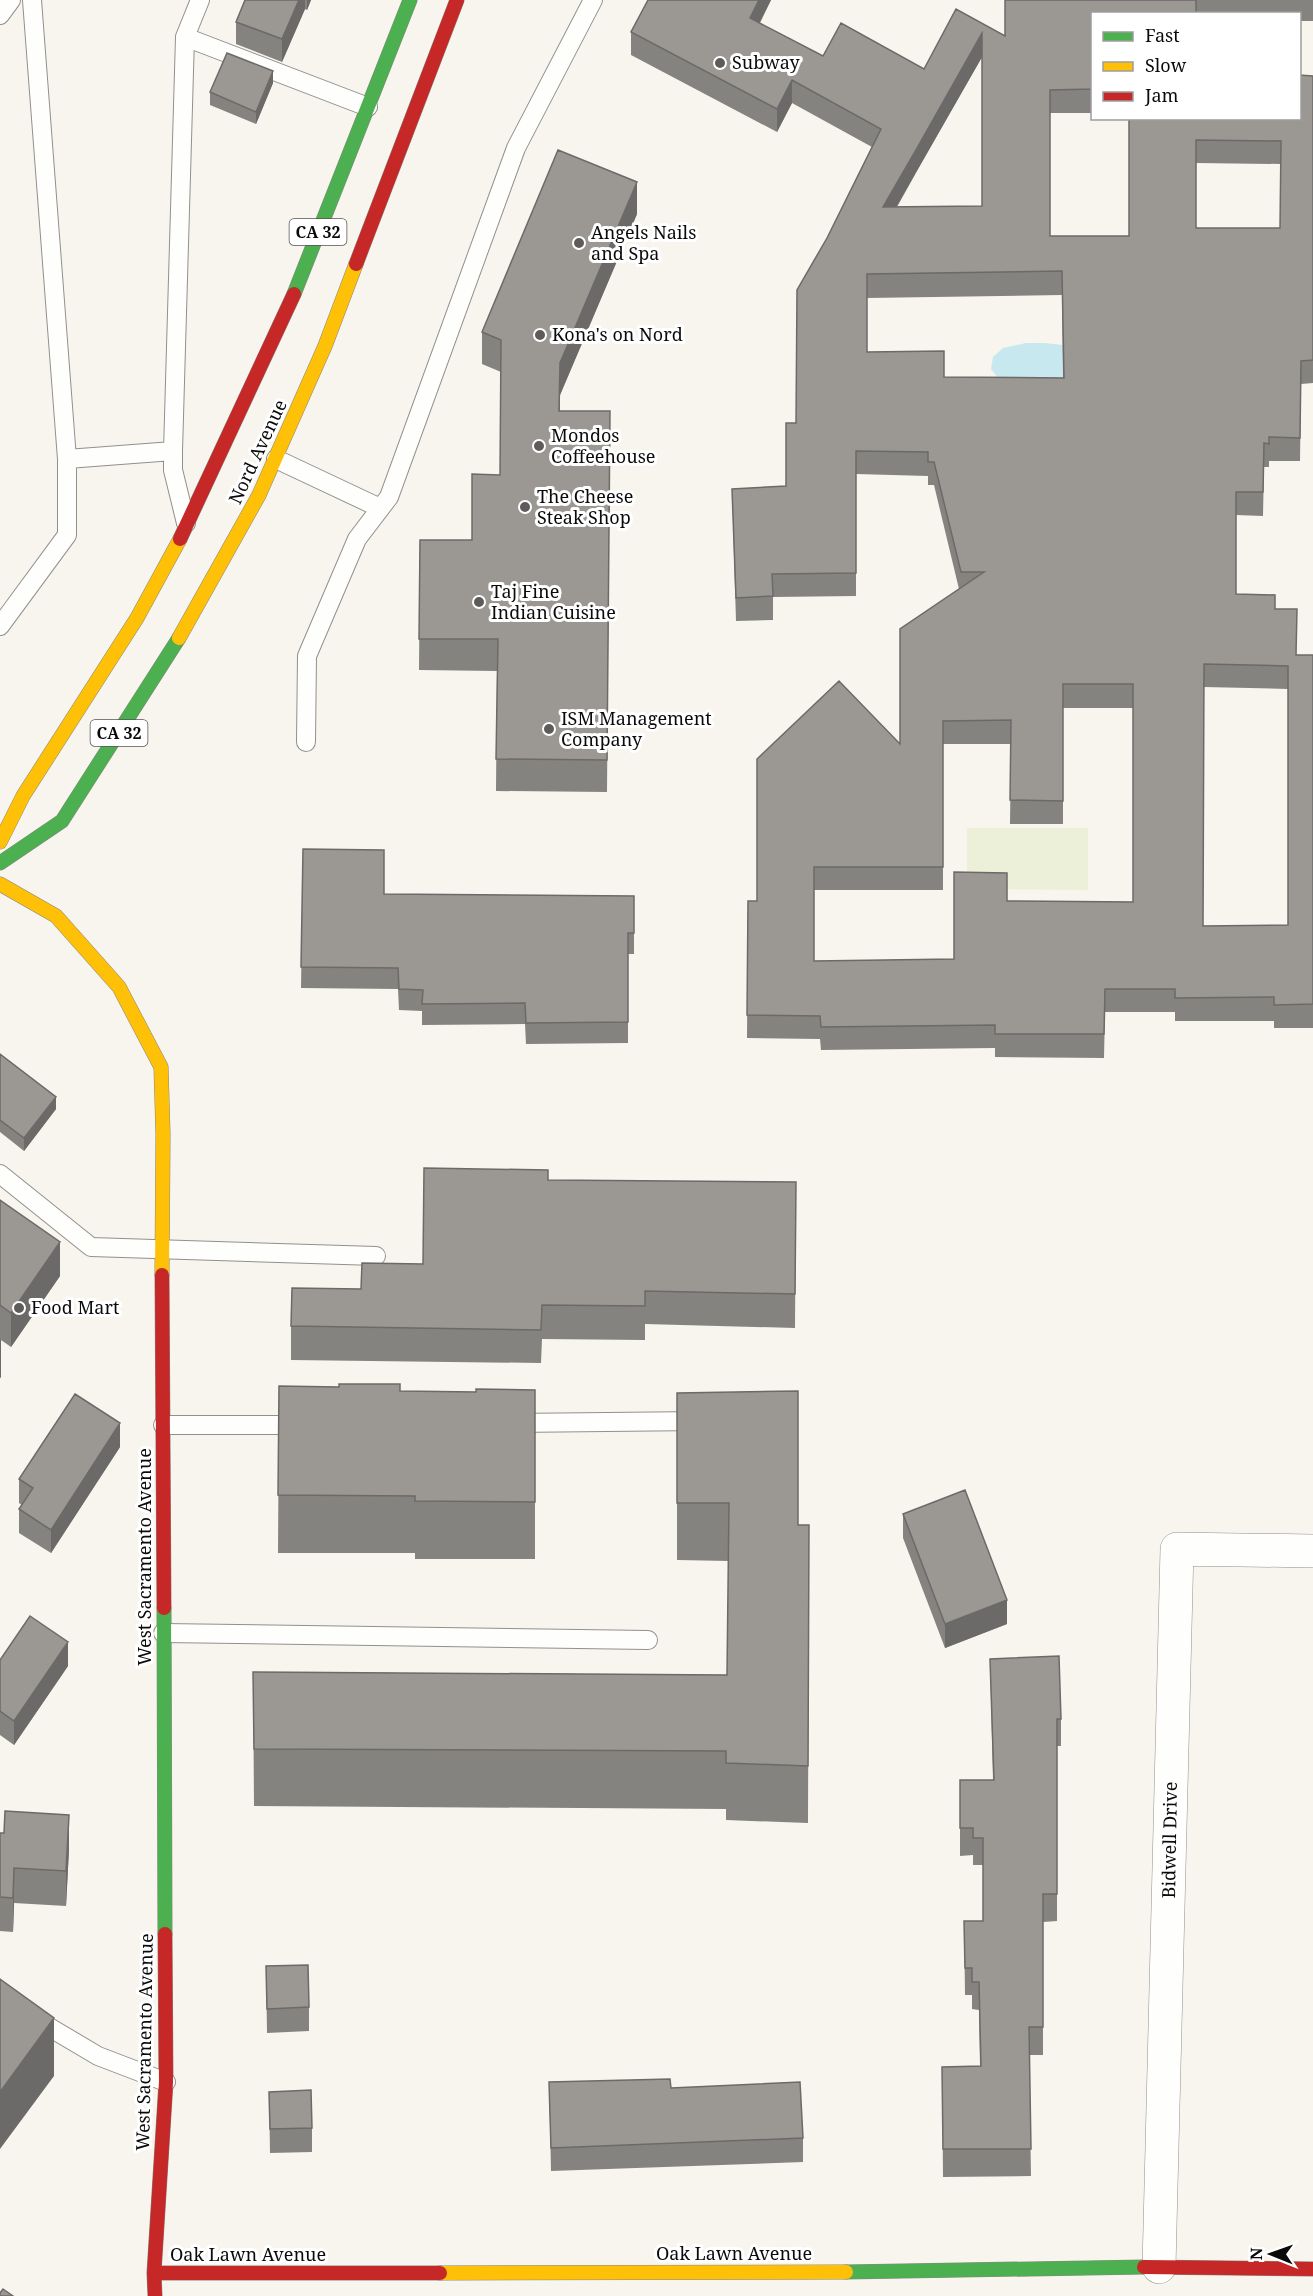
<svg xmlns="http://www.w3.org/2000/svg" width="1313" height="2296" font-family="'Noto Serif',serif">
<style>
.pitch{fill:#edf0d9}
.water{fill:#c8e8ef}
.lines{fill:none;stroke-linecap:round;stroke-linejoin:round}
.lane-casing{stroke:#91908d;stroke-width:20}
.street-casing{stroke:#91908d;stroke-width:34}
.fast-casing{stroke:#888683;stroke-width:15}
.slow-casing{stroke:#888683;stroke-width:15}
.jam-casing{stroke:#888683;stroke-width:15}
.lane{stroke:#fefefc;stroke-width:18}
.street{stroke:#fefefc;stroke-width:33}
.fast{stroke:#4caf50;stroke-width:14}
.slow{stroke:#ffc107;stroke-width:14}
.jam{stroke:#c62828;stroke-width:14}
.wall{fill:#85837f;fill-rule:evenodd}
.shaded-wall{fill:#6c6a68}
.building{fill:#9b9894;stroke:#6c6a68;stroke-width:1.5;fill-rule:evenodd}
.poi-dot{fill:#5d5c5a;stroke:#fff;stroke-width:2}
.labels{text-anchor:middle;stroke-width:6;stroke-linejoin:round;paint-order:stroke}
.shield{fill:#fff;stroke:#545454;stroke-width:1.5}
.shield-label{font-size:16px;font-weight:bold;fill:#0a0a0a}
.poi-label{font-size:18px;fill:#0a0a0a;stroke:#fff;text-anchor:start}
.street-label{font-size:18px;fill:#0a0a0a;stroke:#fff}
</style>
<rect width="100%" height="100%" fill="#f8f5ee"/>
<!-- pitch -->
<path class="pitch" d="M 967,828 L 1088,828 L 1088,890 L 967,889 Z"/>
<!-- water -->
<path class="water" d="M 1026,343 L 1045,343 L 1071,346 L 1071,378 L 1001,382 L 991,369 L 993,357 L 1003,348 Z"/>
<g class="lines">
<defs>
<path id="lane" d="M 0,15 L 11,0
M 185,37 L 368,107
M 67,459 L 173,451
M 276,459 L 380,508
M 186,523 L 173,470 L 173,451 L 185,37 L 200,0
M 0,626 L 67,535 L 67,459 L 32,0
M 306,742 L 307,656 L 357,539 L 389,497 L 516,148 L 593,0
M 0,1174 L 91,1247 L 376,1256
M 512,1423 L 701,1421
M 163,1425 L 302,1425
M 163,1633 L 648,1640
M 0,1998 L 98,2056 L 166,2082"/>
<path id="street" d="M 1159,2267 L 1177,1549 L 1313,1551"/>
<path id="fast" d="M 294,294 L 410,0
M 0,863 L 62,821 L 179,638
M 164,1608 L 165,1934
M 846,2272 L 1144,2267"/>
<path id="slow" d="M 179,638 L 259,495 L 325,346 L 356,264
M 0,842 L 23,796 L 137,618 L 180,539
M 0,884 L 56,916 L 119,987 L 161,1067 L 163,1134 L 162,1275
M 440,2273 L 846,2272"/>
<path id="jam" d="M 356,264 L 457,0
M 180,539 L 294,294
M 162,1275 L 164,1608
M 1144,2267 L 1313,2269
M 154,2273 L 440,2273
M 155,2296 L 154,2273 L 166,2082 L 165,1934"/>
</defs>
<!-- lane casing -->
<use href="#lane" class="lane-casing"/>
<!-- street casing -->
<use href="#street" class="street-casing"/>
<!-- fast casing -->
<use href="#fast" class="fast-casing"/>
<!-- slow casing -->
<use href="#slow" class="slow-casing"/>
<!-- jam casing -->
<use href="#jam" class="jam-casing"/>
<!-- lane -->
<use href="#lane" class="lane"/>
<!-- street -->
<use href="#street" class="street"/>
<!-- fast -->
<use href="#fast" class="fast"/>
<!-- slow -->
<use href="#slow" class="slow"/>
<!-- jam -->
<use href="#jam" class="jam"/>
</g>
<!-- wall -->
<path class="wall" d="M 245,0 L 311,0 L 307,10 L 305,9 L 282,62 L 236,44 L 236,22 Z
M 648,0 L 771,0 L 760,23 L 823,56 L 924,69 L 1005,36 L 1005,0 L 1313,0 L 1313,21 L 1299,21 L 1299,14 L 1092,14 L 1092,113 L 1050,113 L 1050,236 L 1129,236 L 1129,118 L 1313,76 L 1313,383 L 1301,384 L 1300,461 L 1269,461 L 1269,467 L 1264,467 L 1263,516 L 1236,515 L 1236,594 L 1275,609 L 1297,655 L 1313,655 L 1313,1028 L 1274,1028 L 1274,1021 L 1175,1021 L 1175,1012 L 1105,1012 L 1104,1058 L 995,1057 L 995,1048 L 821,1050 L 820,1039 L 747,1038 L 748,901 L 757,901 L 900,744 L 959,589 L 934,485 L 928,485 L 928,476 L 856,474 L 856,596 L 773,597 L 773,620 L 736,621 L 732,489 L 786,486 L 827,238 L 872,147 L 792,103 L 777,132 L 631,55 L 631,32 ZM 982,57 L 982,206 L 897,207 L 917,171 ZM 1196,163 L 1281,164 L 1280,228 L 1196,228 ZM 1062,295 L 1063,378 L 944,377 L 867,352 L 867,298 ZM 1204,687 L 1288,689 L 1288,925 L 1203,926 ZM 1063,708 L 1133,708 L 1133,902 L 1007,901 L 954,959 L 814,961 L 814,890 L 943,890 L 943,744 L 1011,744 L 1010,824 L 1063,824 Z
M 273,83 L 256,124 L 210,105 L 210,92 Z
M 637,214 L 560,395 L 560,411 L 610,411 L 607,792 L 496,791 L 497,671 L 419,670 L 420,540 L 472,540 L 500,475 L 501,372 L 482,364 L 482,332 Z
M 303,849 L 384,894 L 634,896 L 634,954 L 628,954 L 628,1043 L 526,1044 L 525,1024 L 422,1025 L 422,1011 L 399,1010 L 398,989 L 301,988 Z
M 0,1054 L 56,1109 L 24,1151 L 0,1132 Z
M 796,1182 L 795,1328 L 645,1324 L 645,1340 L 542,1339 L 541,1363 L 291,1360 L 291,1326 L 361,1289 L 423,1264 Z
M 0,1200 L 60,1276 L 11,1347 L 1,1340 L 1,1377 L 0,1378 Z
M 279,1386 L 400,1391 L 476,1392 L 535,1390 L 535,1559 L 415,1559 L 415,1553 L 278,1553 Z
M 677,1393 L 798,1525 L 809,1525 L 808,1823 L 726,1820 L 726,1809 L 254,1806 L 253,1672 L 727,1675 L 729,1561 L 677,1560 Z
M 120,1447 L 51,1553 L 19,1533 L 19,1509 L 22,1505 L 19,1503 L 19,1479 Z
M 903,1514 L 1007,1624 L 945,1648 L 903,1538 Z
M 990,1659 L 1061,1719 L 1061,1746 L 1057,1746 L 1057,1921 L 1043,1922 L 1043,2055 L 1029,2055 L 1031,2176 L 943,2177 L 942,2067 L 980,2066 L 979,2010 L 972,2009 L 972,1995 L 965,1995 L 964,1921 L 983,1921 L 983,1865 L 973,1865 L 973,1855 L 960,1856 L 960,1780 L 993,1780 Z
M 0,1660 L 68,1666 L 14,1745 L 0,1735 Z
M 0,1833 L 69,1849 L 66,1906 L 14,1903 L 13,1932 L 0,1931 Z
M 266,1966 L 309,2007 L 309,2031 L 267,2033 Z
M 549,2082 L 671,2088 L 803,2138 L 803,2162 L 551,2171 Z
M 269,2092 L 312,2128 L 312,2152 L 270,2153 Z"/>
<!-- shaded-wall -->
<path class="shaded-wall" d="M 299,0 L 305,0 L 305,9 L 282,62 L 282,39 Z
M 307,0 L 311,0 L 307,10 Z
M 759,0 L 771,0 L 750,41 L 750,18 Z
M 982,33 L 982,57 L 883,230 L 883,207 Z
M 273,71 L 273,83 L 256,124 L 256,112 Z
M 792,80 L 792,103 L 777,132 L 777,109 Z
M 637,182 L 637,214 L 560,395 L 559,443 L 560,363 Z
M 56,1097 L 56,1109 L 24,1151 L 24,1138 Z
M 60,1242 L 60,1276 L 11,1347 L 11,1313 Z
M 1,1339 L 1,1377 L 0,1378 L 0,1340 Z
M 120,1423 L 120,1447 L 51,1553 L 51,1530 Z
M 1007,1600 L 1007,1624 L 945,1648 L 945,1624 Z
M 68,1642 L 68,1666 L 14,1745 L 14,1721 Z
M 69,1815 L 69,1849 L 66,1906 L 66,1871 Z
M 14,1868 L 14,1903 L 13,1932 L 13,1898 Z
M 54,2018 L 54,2076 L 0,2149 L 0,2092 Z"/>
<!-- building -->
<path class="building" d="M 245,0 L 299,0 L 282,39 L 236,22 Z
M 648,0 L 759,0 L 750,18 L 823,56 L 841,23 L 924,69 L 956,9 L 1005,36 L 1005,0 L 1196,0 L 1196,14 L 1092,14 L 1092,89 L 1050,90 L 1050,236 L 1129,236 L 1129,118 L 1299,118 L 1299,75 L 1313,76 L 1313,360 L 1301,361 L 1300,438 L 1269,437 L 1269,444 L 1264,443 L 1263,492 L 1236,492 L 1236,594 L 1275,595 L 1275,609 L 1297,609 L 1296,655 L 1313,655 L 1313,1004 L 1274,1005 L 1274,997 L 1175,998 L 1175,989 L 1105,989 L 1104,1034 L 995,1034 L 995,1025 L 821,1027 L 820,1016 L 747,1015 L 748,901 L 757,901 L 757,759 L 839,681 L 900,744 L 900,629 L 984,572 L 961,572 L 934,462 L 928,462 L 928,452 L 856,451 L 856,573 L 772,574 L 773,596 L 736,598 L 732,489 L 786,486 L 786,423 L 796,423 L 797,290 L 827,238 L 881,129 L 792,80 L 777,109 L 631,32 ZM 982,33 L 982,206 L 883,207 L 917,148 ZM 1196,140 L 1281,141 L 1280,228 L 1196,228 ZM 1062,271 L 1064,378 L 944,377 L 944,351 L 867,352 L 867,274 ZM 1204,664 L 1288,666 L 1288,925 L 1203,926 ZM 1063,684 L 1133,684 L 1133,902 L 1007,901 L 1007,873 L 954,872 L 954,959 L 814,961 L 814,867 L 943,867 L 943,721 L 1011,720 L 1010,800 L 1063,801 Z
M 227,53 L 273,71 L 256,112 L 210,92 Z
M 558,150 L 637,182 L 560,363 L 559,411 L 610,411 L 607,760 L 496,759 L 498,639 L 419,639 L 420,540 L 472,540 L 472,474 L 500,475 L 501,340 L 482,332 Z
M 303,849 L 384,850 L 384,894 L 634,896 L 634,933 L 628,933 L 628,1022 L 526,1023 L 525,1003 L 422,1004 L 423,990 L 399,989 L 398,968 L 301,967 Z
M 0,1054 L 56,1097 L 24,1138 L 0,1120 Z
M 424,1168 L 548,1170 L 548,1180 L 796,1182 L 795,1294 L 645,1291 L 645,1306 L 542,1305 L 541,1330 L 291,1326 L 292,1288 L 361,1289 L 362,1263 L 423,1264 Z
M 0,1200 L 60,1242 L 11,1313 L 0,1305 Z
M 339,1384 L 400,1384 L 400,1391 L 476,1392 L 476,1389 L 535,1390 L 535,1502 L 415,1501 L 415,1496 L 278,1495 L 279,1386 L 339,1387 Z
M 798,1391 L 798,1525 L 809,1525 L 808,1766 L 726,1763 L 726,1751 L 254,1749 L 253,1672 L 727,1675 L 729,1503 L 677,1503 L 677,1393 Z
M 75,1394 L 120,1423 L 51,1530 L 19,1509 L 33,1488 L 19,1479 Z
M 965,1490 L 1007,1600 L 945,1624 L 903,1514 Z
M 30,1616 L 68,1642 L 14,1721 L 0,1711 L 0,1660 Z
M 1059,1656 L 1061,1719 L 1057,1719 L 1057,1894 L 1043,1894 L 1043,2027 L 1029,2027 L 1031,2149 L 943,2149 L 942,2067 L 981,2066 L 979,1982 L 972,1982 L 972,1968 L 965,1968 L 964,1921 L 983,1921 L 983,1838 L 973,1838 L 973,1828 L 960,1828 L 960,1780 L 994,1780 L 990,1659 Z
M 5,1811 L 69,1815 L 66,1871 L 14,1868 L 13,1898 L 0,1897 L 0,1833 L 4,1833 Z
M 308,1965 L 309,2007 L 267,2009 L 266,1966 Z
M 0,1979 L 54,2018 L 0,2092 Z
M 670,2079 L 671,2088 L 800,2082 L 803,2138 L 551,2148 L 549,2082 Z
M 311,2090 L 312,2128 L 270,2129 L 269,2092 Z
M 3,2289 L 13,2296 L 0,2296 L 0,2293 Z"/>
<!-- markers -->
<g class="poi-dot">
<circle cx="720" cy="63" r="6"/>
<circle cx="579" cy="243" r="6"/>
<circle cx="540" cy="335" r="6"/>
<circle cx="539" cy="446" r="6"/>
<circle cx="525" cy="507" r="6"/>
<circle cx="479" cy="602" r="6"/>
<circle cx="549" cy="729" r="6"/>
<circle cx="19" cy="1308" r="6"/>
</g>
<g class="labels">
<!-- shield labels -->
<g class="shield">
<rect x="289.5" y="219" width="57" height="26" rx="4.5"/>
<rect x="90.5" y="720" width="57" height="26" rx="4.5"/>
</g>
<g class="shield-label">
<text x="318" y="238">CA 32</text>
<text x="119" y="739">CA 32</text>
</g>
<!-- poi labels -->
<g class="poi-label">
<text x="732" y="69">Subway</text>
<text x="591" y="239">Angels Nails<tspan x="591" dy="21">and Spa</tspan></text>
<text x="552" y="341">Kona's on Nord</text>
<text x="551" y="442">Mondos<tspan x="551" dy="21">Coffeehouse</tspan></text>
<text x="537" y="503">The Cheese<tspan x="537" dy="21">Steak Shop</tspan></text>
<text x="491" y="598">Taj Fine<tspan x="491" dy="21">Indian Cuisine</tspan></text>
<text x="561" y="725">ISM Management<tspan x="561" dy="21">Company</tspan></text>
<text x="31" y="1314">Food Mart</text>
</g>
<!-- street labels -->
<g class="street-label">
<text transform="translate(258 452) rotate(-65)" y="6">Nord Avenue</text>
<text transform="translate(145 1557) rotate(-90)" y="6">West Sacramento Avenue</text>
<text transform="translate(1170 1840) rotate(-89)" y="6">Bidwell Drive</text>
<text transform="translate(145 2042) rotate(-89)" y="6">West Sacramento Avenue</text>
<text x="734" y="2260">Oak Lawn Avenue</text>
<text x="248" y="2261">Oak Lawn Avenue</text>
</g>
</g>
<!-- legend -->
<rect x="1091" y="12" width="210" height="108" fill="#ffffff" stroke="#9d9d9d" stroke-width="1.5"/>
<rect x="1103" y="32" width="30" height="9" fill="#4caf50" stroke="#9d9d9d" stroke-width="1.5"/>
<text x="1145" y="42" font-size="18" fill="#0a0a0a">Fast</text>
<rect x="1103" y="62" width="30" height="9" fill="#ffc107" stroke="#9d9d9d" stroke-width="1.5"/>
<text x="1145" y="72" font-size="18" fill="#0a0a0a">Slow</text>
<rect x="1103" y="92" width="30" height="9" fill="#c62828" stroke="#9d9d9d" stroke-width="1.5"/>
<text x="1145" y="102" font-size="18" fill="#0a0a0a">Jam</text>
<!-- north arrow -->
<g transform="translate(1271 2254) rotate(271)" stroke="#ffffff" stroke-width="4.5" paint-order="stroke">
<path d="M0-4.5L10 22L0 15L-10 22Z" fill="#0a0a0a"/>
<text y="-9" font-size="16" font-weight="bold" text-anchor="middle" fill="#0a0a0a">N</text>
</g>
</svg>
